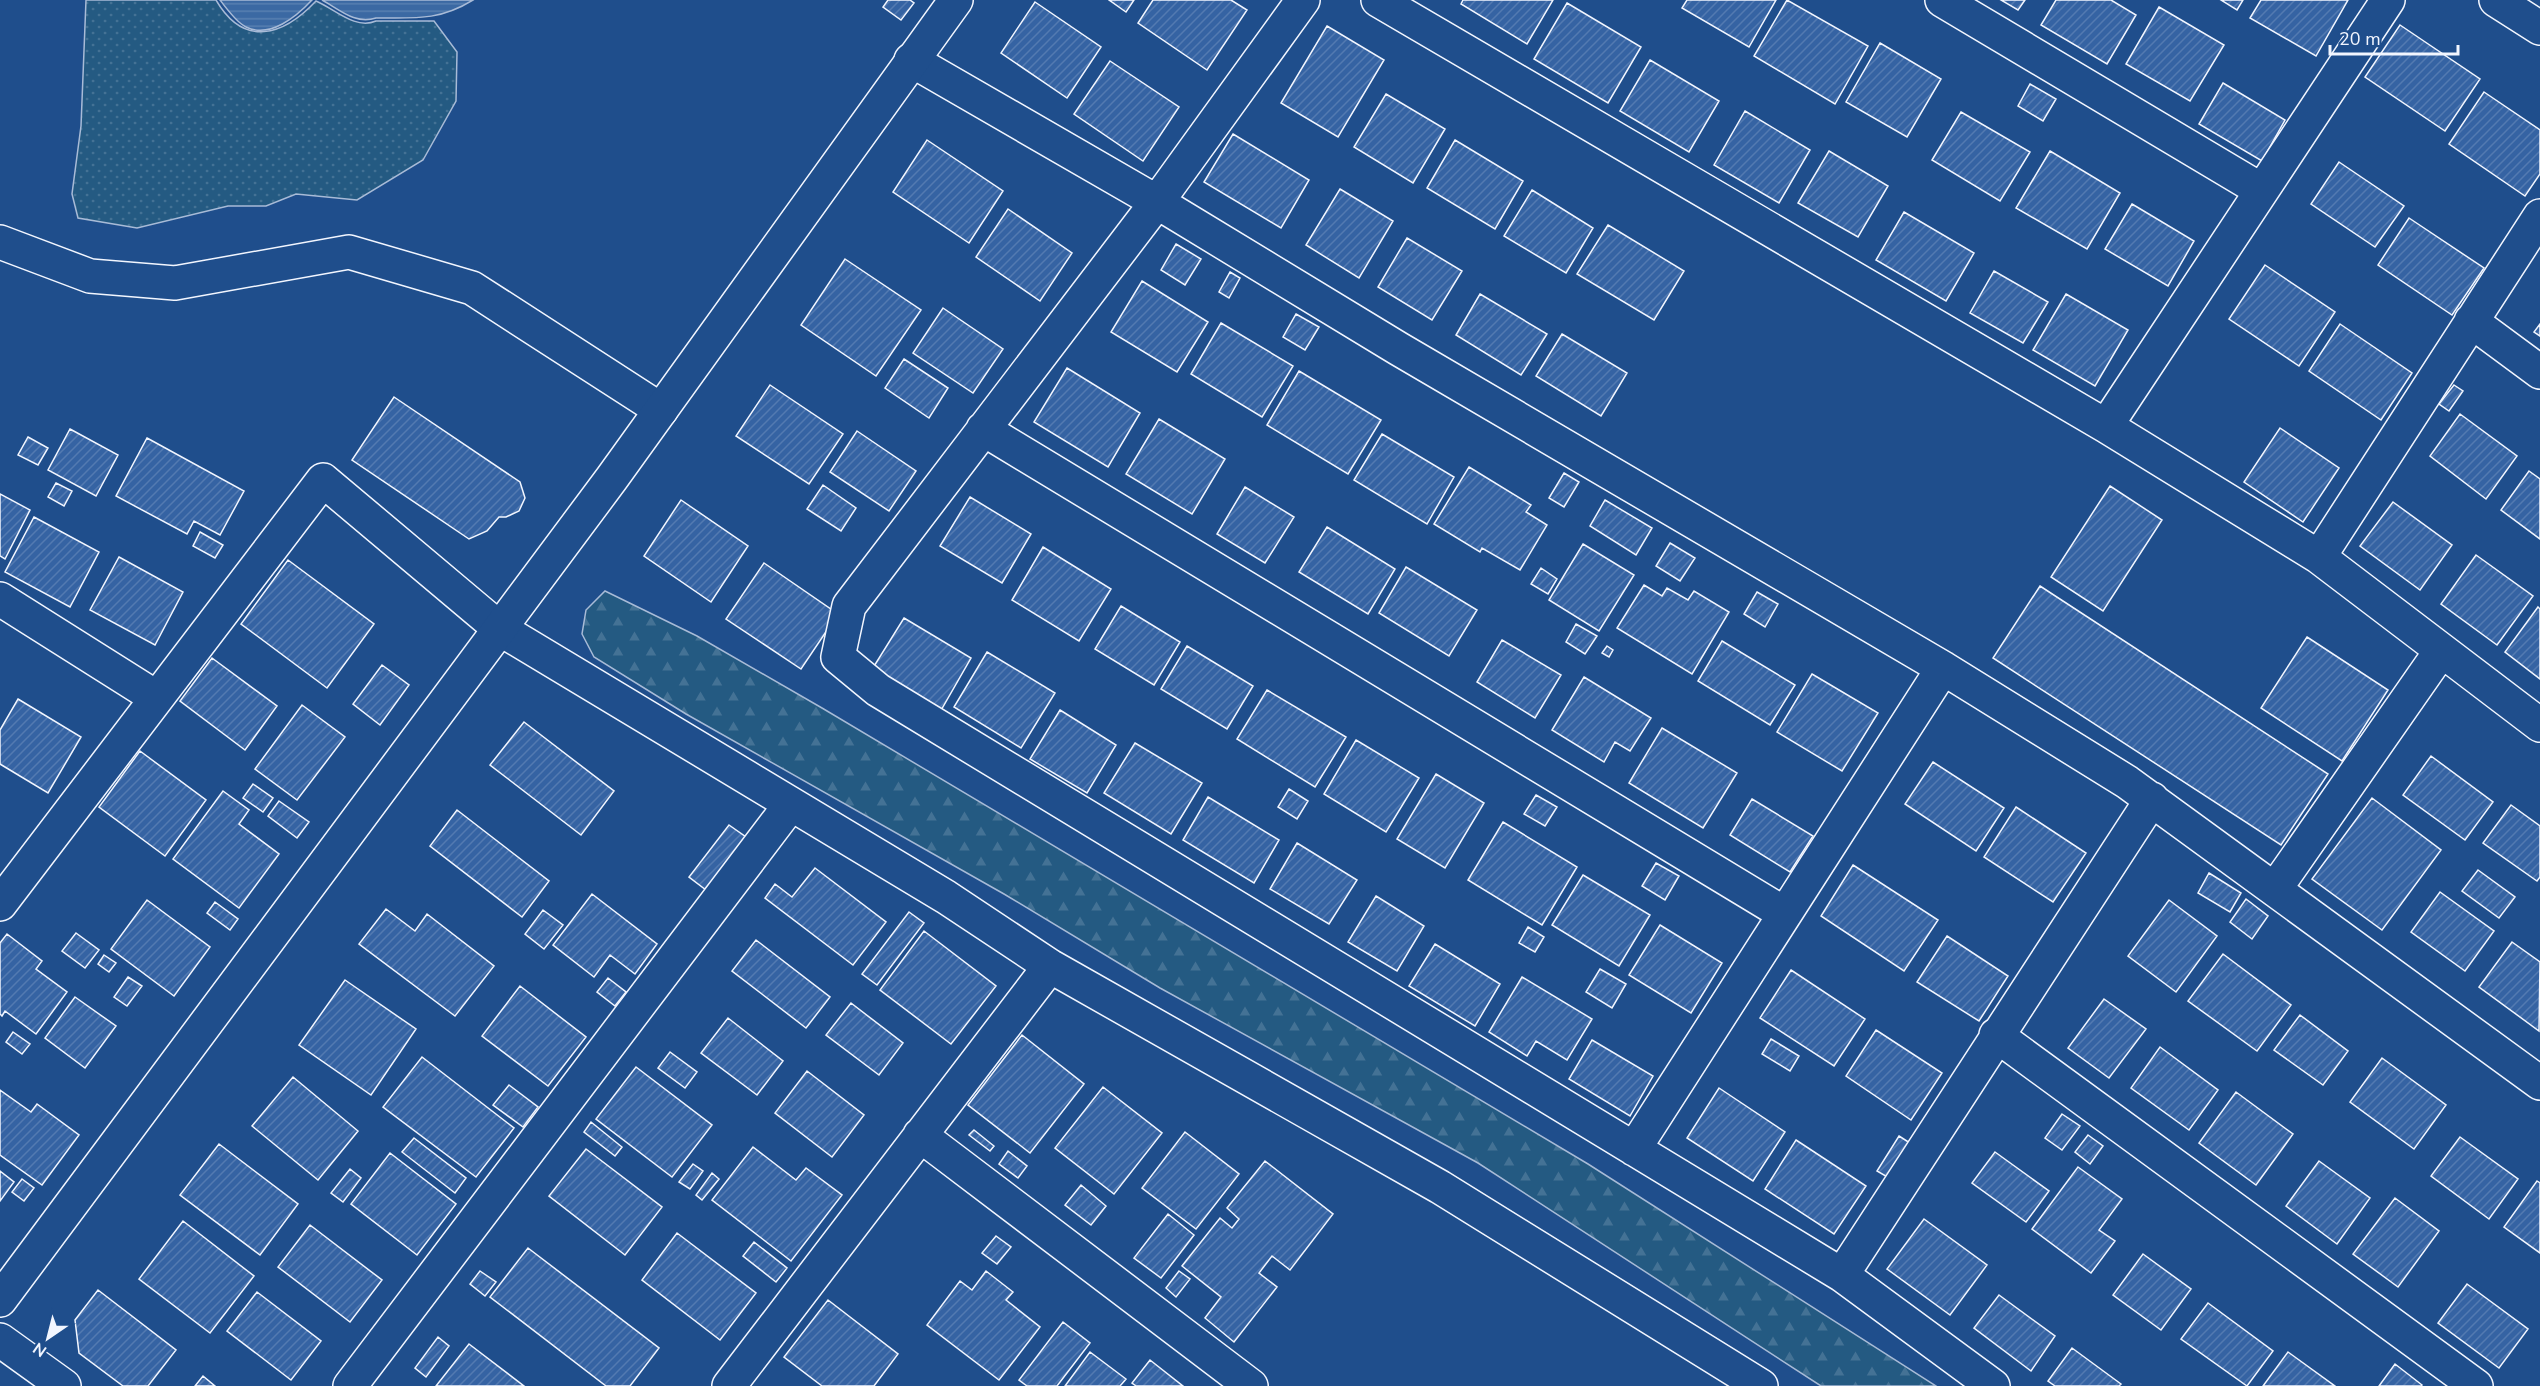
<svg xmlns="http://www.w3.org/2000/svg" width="2540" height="1386" font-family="'Nunito Sans',sans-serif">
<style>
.grass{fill:url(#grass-dots);stroke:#a8bbd7;stroke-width:1.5}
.forest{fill:url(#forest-firs);stroke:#a8bbd7;stroke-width:1.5}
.water{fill:url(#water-rules);stroke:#a8bbd7;stroke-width:1.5}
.building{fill:url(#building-hatch);stroke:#f2f6ff;stroke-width:1.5}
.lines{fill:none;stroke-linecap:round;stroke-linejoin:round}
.street-casing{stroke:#f2f6ff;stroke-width:36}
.secondary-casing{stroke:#f2f6ff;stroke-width:36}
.street{stroke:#1f4e8c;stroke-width:33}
.secondary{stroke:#1f4e8c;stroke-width:33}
</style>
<defs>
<pattern id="grass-dots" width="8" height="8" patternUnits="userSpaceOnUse" patternTransform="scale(1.5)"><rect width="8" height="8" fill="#245a82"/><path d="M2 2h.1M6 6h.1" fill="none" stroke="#447295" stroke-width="1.8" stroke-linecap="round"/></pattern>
<pattern id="forest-firs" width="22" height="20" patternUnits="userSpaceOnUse" patternTransform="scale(1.5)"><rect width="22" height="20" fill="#245a82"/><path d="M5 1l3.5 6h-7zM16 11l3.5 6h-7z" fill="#447295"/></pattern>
<pattern id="water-rules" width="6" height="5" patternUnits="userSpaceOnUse" patternTransform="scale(1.5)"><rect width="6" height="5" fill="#3b69a3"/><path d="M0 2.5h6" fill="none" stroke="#587fb1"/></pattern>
<pattern id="building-hatch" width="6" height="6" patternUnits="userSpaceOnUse" patternTransform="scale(1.5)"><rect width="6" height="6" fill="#3563a3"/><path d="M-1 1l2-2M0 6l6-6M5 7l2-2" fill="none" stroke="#537ab1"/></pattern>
</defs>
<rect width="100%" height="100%" fill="#1f4e8c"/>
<!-- grass -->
<path class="grass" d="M 86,0 L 216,0 C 244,48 283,36 316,1 C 335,9 355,30 376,21 L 434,21 L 457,52 L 456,101 L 423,160 L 357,200 L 296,194 L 266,206 L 228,206 L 137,228 L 78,218 L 72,194 L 81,126 Z"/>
<!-- forest -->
<path class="forest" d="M 605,591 L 697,636 L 822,708 L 1588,1164 L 1936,1386 L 1821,1386 L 1478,1163 L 1160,988 L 1004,894 L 686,714 L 594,657 L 582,634 L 586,610 Z"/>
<!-- water -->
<path class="water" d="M 220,0 L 312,0 C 297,16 270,39 246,27 C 237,23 226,8 220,0 Z
M 322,0 L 473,0 C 439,21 414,18 376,18 C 355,25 339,9 322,0 Z"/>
<!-- building -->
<path class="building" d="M 888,0 L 910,0 L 914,3 L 901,20 L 883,7 Z
M 1109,0 L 1134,0 L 1126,12 Z
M 1153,0 L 1231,0 L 1247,10 L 1207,70 L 1138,23 Z
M 1463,0 L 1553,0 L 1527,44 L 1461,4 Z
M 1687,0 L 1776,0 L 1749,47 L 1682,8 Z
M 1787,0 L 1868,46 L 1835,104 L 1754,56 Z
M 2001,0 L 2025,0 L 2018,10 Z
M 2056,0 L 2111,0 L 2136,15 L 2107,64 L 2041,25 Z
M 2221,0 L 2243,0 L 2237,10 Z
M 2261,0 L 2348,0 L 2316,56 L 2250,18 Z
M 1035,2 L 1101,47 L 1067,98 L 1001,53 Z
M 1567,3 L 1641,47 L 1608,103 L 1534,59 Z
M 2159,7 L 2224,45 L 2190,101 L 2126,64 Z
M 2400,25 L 2480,79 L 2445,131 L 2365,77 Z
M 1327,26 L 1384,60 L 1338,137 L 1281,103 Z
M 1880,43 L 1941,79 L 1907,137 L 1846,102 Z
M 1650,60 L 1719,101 L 1689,152 L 1620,111 Z
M 1110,61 L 1179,107 L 1143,161 L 1074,114 Z
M 2223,83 L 2285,120 L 2262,161 L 2199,124 Z
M 2030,84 L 2056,99 L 2043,121 L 2018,106 Z
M 2484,92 L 2540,130 L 2540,174 L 2525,196 L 2449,144 Z
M 1386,94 L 1445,129 L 1413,183 L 1354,147 Z
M 1745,111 L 1810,150 L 1779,203 L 1714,165 Z
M 1961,112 L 2030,152 L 2000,201 L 1932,160 Z
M 1233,134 L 1309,180 L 1281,228 L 1204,182 Z
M 927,140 L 1003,191 L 969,243 L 893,192 Z
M 1455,140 L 1523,181 L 1495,229 L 1427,188 Z
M 1829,151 L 1888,186 L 1858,237 L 1798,203 Z
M 2050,151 L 2120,193 L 2087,249 L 2016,208 Z
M 2339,162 L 2404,206 L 2375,247 L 2311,204 Z
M 1340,189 L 1393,221 L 1359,278 L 1306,245 Z
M 1532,190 L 1593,228 L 1566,273 L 1504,236 Z
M 2132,204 L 2194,241 L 2168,286 L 2105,249 Z
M 1008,209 L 1072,253 L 1040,301 L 976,257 Z
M 1904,212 L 1974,253 L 1946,301 L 1876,260 Z
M 2409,218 L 2484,268 L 2452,315 L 2378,265 Z
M 1608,225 L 1684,271 L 1654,320 L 1577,274 Z
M 1407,238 L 1462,271 L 1432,320 L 1378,287 Z
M 1176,244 L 1201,259 L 1185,285 L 1161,270 Z
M 845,259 L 921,310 L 876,376 L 801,325 Z
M 2265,265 L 2335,312 L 2299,366 L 2229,319 Z
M 1994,271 L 2048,302 L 2023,343 L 1970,313 Z
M 1230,272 L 1240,278 L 1229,298 L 1219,292 Z
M 1142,281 L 1208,322 L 1177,372 L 1111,332 Z
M 1480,294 L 1547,334 L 1521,375 L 1456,335 Z
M 2066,294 L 2128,330 L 2095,386 L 2033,350 Z
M 943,308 L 1003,349 L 973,393 L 913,353 Z
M 1296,314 L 1319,327 L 1305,350 L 1283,337 Z
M 1221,323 L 1293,366 L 1262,417 L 1191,374 Z
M 2340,324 L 2412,373 L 2381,420 L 2309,371 Z
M 2540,324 L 2540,336 L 2534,332 Z
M 1562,334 L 1627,373 L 1601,416 L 1536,376 Z
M 904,359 L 948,388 L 929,418 L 885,388 Z
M 1067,368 L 1140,413 L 1108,467 L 1034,422 Z
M 1299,371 L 1381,420 L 1348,474 L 1267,425 Z
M 770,385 L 843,434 L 809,484 L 736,436 Z
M 2454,385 L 2463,391 L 2449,411 L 2439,404 Z
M 394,397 L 520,482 L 525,498 L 519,511 L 506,517 L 499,517 L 487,531 L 469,539 L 352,460 Z
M 2460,414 L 2517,456 L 2486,499 L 2430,456 Z
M 1159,419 L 1225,459 L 1192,514 L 1126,474 Z
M 2280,428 L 2339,468 L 2303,522 L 2244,482 Z
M 70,429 L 118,455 L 96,496 L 48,470 Z
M 857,431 L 916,471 L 889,511 L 830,472 Z
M 1382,434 L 1454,477 L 1427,524 L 1354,480 Z
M 28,437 L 48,448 L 38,465 L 18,455 Z
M 147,438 L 244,491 L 220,535 L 194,521 L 187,534 L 116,496 Z
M 1469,467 L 1531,505 L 1526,512 L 1547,525 L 1520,570 L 1482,548 L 1480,552 L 1434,524 Z
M 2529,471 L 2540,479 L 2540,539 L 2501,510 Z
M 1564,473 L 1579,482 L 1564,507 L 1549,498 Z
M 56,483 L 72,491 L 64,506 L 48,497 Z
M 823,485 L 856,508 L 841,531 L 807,509 Z
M 2110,486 L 2162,520 L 2103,611 L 2051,577 Z
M 1245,487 L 1294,517 L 1265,563 L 1217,534 Z
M 0,494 L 30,510 L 5,559 L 0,556 Z
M 970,497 L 1031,534 L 1002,583 L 940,546 Z
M 681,500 L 748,546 L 711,602 L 644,556 Z
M 1605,500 L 1652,528 L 1636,555 L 1590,526 Z
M 2393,502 L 2452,545 L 2420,590 L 2360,546 Z
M 34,517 L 99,552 L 70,607 L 5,572 Z
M 1327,527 L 1395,569 L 1368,614 L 1299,572 Z
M 200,532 L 223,545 L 215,558 L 193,546 Z
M 1670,543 L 1695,558 L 1680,581 L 1656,566 Z
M 1583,544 L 1634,575 L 1599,631 L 1549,600 Z
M 1043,547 L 1111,589 L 1079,641 L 1012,600 Z
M 2476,555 L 2533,596 L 2497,645 L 2441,604 Z
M 119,557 L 183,592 L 155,645 L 90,610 Z
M 288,560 L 374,624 L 327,688 L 241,624 Z
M 764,563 L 838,614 L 801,669 L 726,619 Z
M 1406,567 L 1477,610 L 1449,656 L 1379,613 Z
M 1541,568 L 1557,579 L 1548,594 L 1531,584 Z
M 1644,585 L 1662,596 L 1667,588 L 1688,600 L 1694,591 L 1729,612 L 1692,674 L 1617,628 Z
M 2040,586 L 2328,774 L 2281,845 L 1993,658 Z
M 1757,592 L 1778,604 L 1765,627 L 1744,614 Z
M 1121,606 L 1180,642 L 1154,685 L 1095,649 Z
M 2538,607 L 2540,609 L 2540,679 L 2505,652 Z
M 904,618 L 971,658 L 940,712 L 871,671 Z
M 1576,624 L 1597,636 L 1585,654 L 1566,642 Z
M 2307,637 L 2388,690 L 2342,761 L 2261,708 Z
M 1502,640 L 1561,675 L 1535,718 L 1477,682 Z
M 1722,641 L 1795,685 L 1770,725 L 1698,681 Z
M 1187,646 L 1253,686 L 1227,729 L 1161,689 Z
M 1607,646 L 1613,650 L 1609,657 L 1602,653 Z
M 987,652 L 1055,693 L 1021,748 L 954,707 Z
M 212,658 L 277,706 L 245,750 L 180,701 Z
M 382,665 L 409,685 L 380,725 L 353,704 Z
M 1812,674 L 1878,713 L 1842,771 L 1777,732 Z
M 1584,677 L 1651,718 L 1630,751 L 1615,742 L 1604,762 L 1552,730 Z
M 1267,690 L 1346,737 L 1315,787 L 1237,739 Z
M 18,699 L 81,737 L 48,793 L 0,764 L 0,730 Z
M 302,705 L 345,737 L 297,800 L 255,769 Z
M 1060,710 L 1116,745 L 1087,793 L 1030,759 Z
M 524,722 L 614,791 L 581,835 L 490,765 Z
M 1662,728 L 1737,773 L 1703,828 L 1629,783 Z
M 1356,740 L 1419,778 L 1386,832 L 1324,794 Z
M 1135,743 L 1202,783 L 1171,834 L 1104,793 Z
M 140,751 L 206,800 L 165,856 L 99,807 Z
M 2431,756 L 2493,802 L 2465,840 L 2403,795 Z
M 1933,762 L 2004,808 L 1976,851 L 1905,804 Z
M 1436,774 L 1484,803 L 1445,868 L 1397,839 Z
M 253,784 L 273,798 L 263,812 L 243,798 Z
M 1289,789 L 1308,801 L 1297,819 L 1278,807 Z
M 223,791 L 249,810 L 239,824 L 279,854 L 239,908 L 173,859 Z
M 1536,795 L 1557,807 L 1545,826 L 1524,814 Z
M 1208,797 L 1279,840 L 1254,883 L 1183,840 Z
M 2372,798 L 2441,850 L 2382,930 L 2312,879 Z
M 1752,799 L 1813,836 L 1790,872 L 1730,835 Z
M 279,801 L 309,822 L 297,838 L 268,816 Z
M 2511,805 L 2540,826 L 2540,877 L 2537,881 L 2483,843 Z
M 2016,807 L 2086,853 L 2053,902 L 1984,857 Z
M 457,810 L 549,881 L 522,917 L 430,846 Z
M 1503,822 L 1577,867 L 1542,925 L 1468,880 Z
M 729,825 L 746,837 L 706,890 L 689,877 Z
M 1297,843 L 1357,880 L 1329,924 L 1270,889 Z
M 1656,863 L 1679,876 L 1665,900 L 1642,886 Z
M 1853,865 L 1938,920 L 1904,971 L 1821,916 Z
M 815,868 L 886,922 L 853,965 L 765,898 L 775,884 L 792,897 Z
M 2478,870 L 2515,897 L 2499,918 L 2462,891 Z
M 2209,873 L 2241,893 L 2230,912 L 2198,893 Z
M 1583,875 L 1650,915 L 1619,966 L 1552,925 Z
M 2440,892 L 2494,931 L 2465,971 L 2411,932 Z
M 592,894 L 657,944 L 635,974 L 610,955 L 594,977 L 553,945 Z
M 1376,896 L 1424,926 L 1397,971 L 1348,942 Z
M 2246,899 L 2268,916 L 2252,939 L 2230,922 Z
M 147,900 L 210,947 L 174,996 L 111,949 Z
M 2169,900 L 2217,936 L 2176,992 L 2128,956 Z
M 215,902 L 238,919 L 230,930 L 207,913 Z
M 386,909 L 415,931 L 427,914 L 494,966 L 455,1016 L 359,944 Z
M 543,910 L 563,925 L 544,949 L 525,934 Z
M 909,912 L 924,923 L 877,985 L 862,974 Z
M 1660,925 L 1722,963 L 1691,1013 L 1629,975 Z
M 1528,927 L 1544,937 L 1535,952 L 1519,943 Z
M 924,931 L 996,986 L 951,1044 L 880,990 Z
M 76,933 L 99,950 L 85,968 L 62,951 Z
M 7,934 L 42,961 L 36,969 L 67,992 L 36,1034 L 5,1011 L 2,1016 L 0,1014 L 0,943 Z
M 1947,936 L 2008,976 L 1979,1021 L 1917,982 Z
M 756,940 L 830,997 L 806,1028 L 732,971 Z
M 2512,942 L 2540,962 L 2539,1031 L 2479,987 Z
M 1435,944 L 1500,984 L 1475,1026 L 1409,986 Z
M 2223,954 L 2291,1005 L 2257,1051 L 2188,1001 Z
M 104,955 L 116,963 L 109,972 L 98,964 Z
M 1600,969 L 1626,984 L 1612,1008 L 1586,992 Z
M 1791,970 L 1865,1019 L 1834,1066 L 1760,1018 Z
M 128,977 L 142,986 L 127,1006 L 114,997 Z
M 1522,977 L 1592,1019 L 1567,1060 L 1536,1041 L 1527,1056 L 1489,1032 Z
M 608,978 L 626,992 L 615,1006 L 597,992 Z
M 345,980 L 416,1029 L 371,1095 L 299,1045 Z
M 520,986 L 586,1037 L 548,1086 L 482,1036 Z
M 75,997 L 116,1026 L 85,1068 L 45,1038 Z
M 2104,999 L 2146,1029 L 2109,1078 L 2068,1048 Z
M 851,1003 L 903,1043 L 879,1075 L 826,1035 Z
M 2300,1015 L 2348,1051 L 2323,1085 L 2274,1050 Z
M 728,1018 L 783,1061 L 757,1095 L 701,1053 Z
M 1876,1030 L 1942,1073 L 1911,1120 L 1846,1076 Z
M 13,1032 L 30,1044 L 22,1054 L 6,1042 Z
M 1022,1035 L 1084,1084 L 1030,1153 L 968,1105 Z
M 1771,1039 L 1799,1056 L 1790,1071 L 1762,1054 Z
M 1592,1040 L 1653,1076 L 1630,1116 L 1569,1079 Z
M 2160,1047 L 2218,1090 L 2189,1130 L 2131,1088 Z
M 670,1052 L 697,1072 L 685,1088 L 658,1068 Z
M 422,1057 L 514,1128 L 476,1177 L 383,1107 Z
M 2382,1058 L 2446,1105 L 2414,1149 L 2350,1102 Z
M 636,1067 L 712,1125 L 672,1177 L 596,1119 Z
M 807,1071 L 864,1115 L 832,1157 L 775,1113 Z
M 293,1077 L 358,1131 L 318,1180 L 252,1126 Z
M 509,1085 L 538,1107 L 523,1127 L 493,1105 Z
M 1103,1087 L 1162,1133 L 1114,1194 L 1055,1148 Z
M 1719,1088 L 1785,1132 L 1753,1181 L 1687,1138 Z
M 0,1090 L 31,1112 L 37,1104 L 79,1135 L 42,1185 L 0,1155 Z
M 2236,1092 L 2293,1134 L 2256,1185 L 2199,1143 Z
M 2062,1114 L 2080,1126 L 2062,1150 L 2045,1138 Z
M 591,1122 L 622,1147 L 615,1156 L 584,1132 Z
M 974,1130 L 994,1146 L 990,1151 L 969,1135 Z
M 1185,1132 L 1239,1174 L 1196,1229 L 1142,1188 Z
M 2088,1135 L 2103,1146 L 2090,1164 L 2075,1152 Z
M 1899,1136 L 1910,1143 L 1889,1178 L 1877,1171 Z
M 2460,1137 L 2518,1179 L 2489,1219 L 2431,1176 Z
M 414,1138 L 466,1178 L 455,1193 L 402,1152 Z
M 1796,1140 L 1866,1186 L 1834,1234 L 1765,1189 Z
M 219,1144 L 298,1204 L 260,1255 L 180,1195 Z
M 753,1147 L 796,1180 L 806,1168 L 842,1195 L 791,1261 L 712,1200 Z
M 586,1149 L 662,1207 L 625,1255 L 549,1196 Z
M 1008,1151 L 1027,1166 L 1018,1178 L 999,1164 Z
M 1995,1152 L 2049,1191 L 2026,1222 L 1972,1183 Z
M 390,1153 L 456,1204 L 417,1255 L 351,1204 Z
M 1265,1161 L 1333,1214 L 1290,1270 L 1272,1256 L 1259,1273 L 1277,1287 L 1234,1342 L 1205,1318 L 1221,1297 L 1182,1266 L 1220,1218 L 1232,1228 L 1239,1219 L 1227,1208 Z
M 2319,1161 L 2370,1198 L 2337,1244 L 2286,1206 Z
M 693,1164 L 703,1171 L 690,1189 L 679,1182 Z
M 2078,1167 L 2122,1199 L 2099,1230 L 2115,1241 L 2091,1273 L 2032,1229 Z
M 350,1169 L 361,1178 L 343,1202 L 331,1193 Z
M 0,1171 L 14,1182 L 0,1201 Z
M 712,1173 L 719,1179 L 702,1200 L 696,1195 Z
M 22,1179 L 34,1188 L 24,1201 L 12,1192 Z
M 2537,1181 L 2540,1183 L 2540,1253 L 2504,1227 Z
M 1081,1185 L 1106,1206 L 1091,1225 L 1065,1205 Z
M 2395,1198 L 2439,1231 L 2398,1287 L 2353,1254 Z
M 1168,1214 L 1194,1235 L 1161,1278 L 1134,1258 Z
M 1924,1219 L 1987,1265 L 1950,1315 L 1887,1269 Z
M 183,1221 L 254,1276 L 210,1333 L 139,1279 Z
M 310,1225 L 382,1280 L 350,1322 L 278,1267 Z
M 677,1233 L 756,1293 L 720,1340 L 642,1280 Z
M 996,1236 L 1011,1247 L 997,1264 L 982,1253 Z
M 754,1242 L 787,1268 L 776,1282 L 743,1256 Z
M 528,1248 L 659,1348 L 630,1386 L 606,1386 L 490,1297 Z
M 2143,1254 L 2191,1289 L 2161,1330 L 2113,1295 Z
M 480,1271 L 496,1282 L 485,1296 L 470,1284 Z
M 986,1271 L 1013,1292 L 1006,1300 L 1040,1327 L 999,1380 L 927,1325 L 960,1281 L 972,1290 Z
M 1179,1271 L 1190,1279 L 1176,1297 L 1166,1288 Z
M 2467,1284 L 2528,1329 L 2499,1368 L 2438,1323 Z
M 98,1290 L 176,1350 L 148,1386 L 123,1386 L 79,1353 L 75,1320 Z
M 257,1292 L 321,1341 L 291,1380 L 227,1331 Z
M 1999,1295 L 2055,1336 L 2031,1371 L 1974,1328 Z
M 828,1300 L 898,1354 L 874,1386 L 822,1386 L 784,1357 Z
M 2208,1303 L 2273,1351 L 2247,1386 L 2181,1339 Z
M 1063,1322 L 1090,1343 L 1057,1386 L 1027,1386 L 1019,1380 Z
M 438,1337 L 449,1346 L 426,1377 L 415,1368 Z
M 469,1344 L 524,1386 L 436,1386 Z
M 2072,1348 L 2121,1384 L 2119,1386 L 2055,1386 L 2048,1381 Z
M 1090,1352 L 1126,1379 L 1120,1386 L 1065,1386 Z
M 2288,1352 L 2335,1386 L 2263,1386 Z
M 1150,1360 L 1183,1386 L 1136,1386 L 1132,1383 Z
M 2395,1364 L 2422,1385 L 2421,1386 L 2379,1386 Z
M 203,1376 L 215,1386 L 195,1386 Z"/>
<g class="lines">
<defs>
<path id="street" d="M 1303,0 L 1157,202 L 849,606 L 838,657 L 878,690 L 1842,1275 L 1993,1386
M 1378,0 L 2106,426 L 2319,557 L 2540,725
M 1942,0 L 2261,190
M 2496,0 L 2540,28
M 911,60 L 1157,202 L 1399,349 L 1943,668 L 2127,782 L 2540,1083
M 0,242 L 90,276 L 175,283 L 349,252 L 472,288 L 661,410
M 2471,321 L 2540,372
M 2106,426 L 2388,0
M 983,429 L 1785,914
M 2319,557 L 2540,216
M 0,599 L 157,698
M 2275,889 L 2441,651
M 0,904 L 323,480 L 500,629 L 946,897 L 1050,966 L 1440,1187 L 1761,1386
M 1996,1035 L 2476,1386
M 920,1135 L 1251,1386
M 1634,1149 L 1943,668
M 1842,1275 L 2152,799
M 0,1340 L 64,1386
M 350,1386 L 791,804
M 729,1386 L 1050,966"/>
<path id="secondary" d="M 0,1300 L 612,478 L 956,0"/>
</defs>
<!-- street casing -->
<use href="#street" class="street-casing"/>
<!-- secondary casing -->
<use href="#secondary" class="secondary-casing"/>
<!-- street -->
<use href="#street" class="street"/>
<!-- secondary -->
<use href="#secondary" class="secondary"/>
</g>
<!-- north arrow -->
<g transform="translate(48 1338) rotate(215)" stroke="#1f4e8c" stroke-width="4.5" paint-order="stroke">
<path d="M0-4.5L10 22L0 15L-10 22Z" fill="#f2f6ff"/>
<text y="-9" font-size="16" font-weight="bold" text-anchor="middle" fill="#f2f6ff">N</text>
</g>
<!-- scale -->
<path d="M2330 45v9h128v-9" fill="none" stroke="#f2f6ff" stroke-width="3"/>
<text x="2339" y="45" font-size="18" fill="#f2f6ff" stroke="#1f4e8c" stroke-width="4.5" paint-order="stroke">20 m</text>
</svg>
